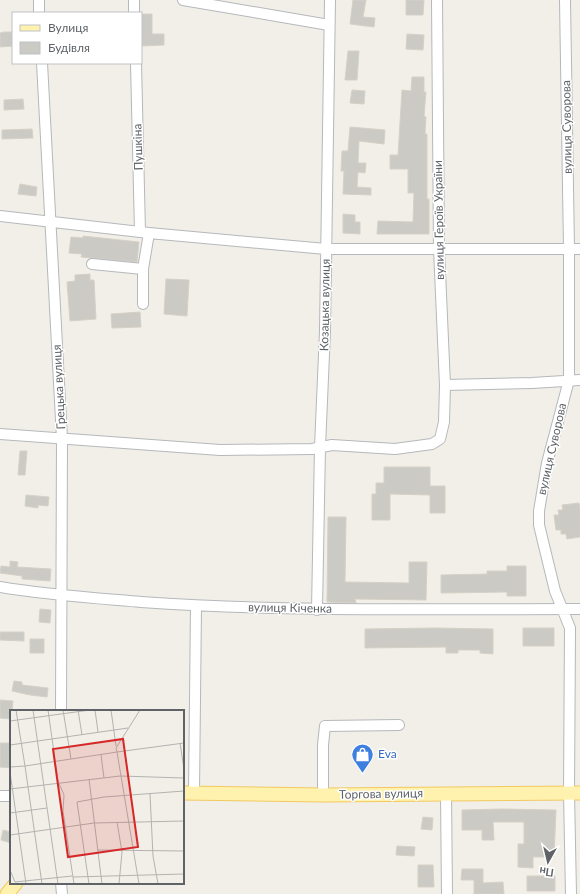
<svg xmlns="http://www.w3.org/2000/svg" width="580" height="894" font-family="Lato,sans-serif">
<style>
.building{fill:#cccac5;stroke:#d6d1c6}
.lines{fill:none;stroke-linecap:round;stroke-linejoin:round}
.minor-casing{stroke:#b5b8bc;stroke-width:12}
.major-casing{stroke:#f2c960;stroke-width:15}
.minor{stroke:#fff;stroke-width:10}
.major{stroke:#fff2af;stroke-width:13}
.labels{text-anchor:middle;stroke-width:3;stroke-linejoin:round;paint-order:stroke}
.street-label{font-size:12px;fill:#5f6368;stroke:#fff}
.shop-label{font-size:12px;fill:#366cbe;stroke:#fff;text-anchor:start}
.inset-road{fill:none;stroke:#b3b3b1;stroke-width:1}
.view{fill:#d62828;fill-opacity:0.15;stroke:#d62828;stroke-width:2}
.inset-edge{fill:none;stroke:#5f6368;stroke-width:2}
</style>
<rect width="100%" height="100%" fill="#f1efe8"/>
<!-- building -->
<path class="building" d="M 353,0 L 366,0 L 363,17 L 375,18 L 374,27 L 350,24 Z
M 406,0 L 424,0 L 423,15 L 406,15 Z
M 141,14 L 152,14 L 152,34 L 164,34 L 164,45 L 142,46 Z
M 4,32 L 13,32 L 13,46 L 0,47 L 0,33 Z
M 407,34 L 424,35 L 423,50 L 406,49 Z
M 348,51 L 359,51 L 357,80 L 345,80 Z
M 412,77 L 424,77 L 424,92 L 426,92 L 424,116 L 426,117 L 425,134 L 427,134 L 427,199 L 429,199 L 429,234 L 377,234 L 378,221 L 413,222 L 414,193 L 408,193 L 408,169 L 390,169 L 390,155 L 398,155 L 402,90 L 411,91 Z
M 352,90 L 365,91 L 364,104 L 350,103 Z
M 23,99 L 24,109 L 4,110 L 4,100 Z
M 350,127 L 385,130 L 384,144 L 359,141 L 358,163 L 366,163 L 365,173 L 358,172 L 357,187 L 371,188 L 371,195 L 343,194 L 344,171 L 341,171 L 342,151 L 348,151 Z
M 32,129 L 33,138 L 2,139 L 2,130 Z
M 20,184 L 37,187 L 36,196 L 18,194 Z
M 343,214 L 355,215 L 355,222 L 360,222 L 360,234 L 343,233 Z
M 83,236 L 139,242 L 137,262 L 81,257 L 82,254 L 69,253 L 71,237 L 83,238 Z
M 90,274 L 90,280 L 94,280 L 96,319 L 70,321 L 67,282 L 75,281 L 75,275 Z
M 166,279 L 189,280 L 187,316 L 164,314 Z
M 140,312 L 141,327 L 112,328 L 111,314 Z
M 20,451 L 27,451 L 25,475 L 18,475 Z
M 384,467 L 430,467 L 430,486 L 445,486 L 445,513 L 430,513 L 430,495 L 390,494 L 390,520 L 372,520 L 372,494 L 376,494 L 376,483 L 384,483 Z
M 26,495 L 49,497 L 48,506 L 38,505 L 38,508 L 25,506 Z
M 579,503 L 580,508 L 580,537 L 567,539 L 566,534 L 561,534 L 561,530 L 556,530 L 554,515 L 559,515 L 558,510 L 563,510 L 562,505 Z
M 328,517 L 346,517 L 345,582 L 409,583 L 409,562 L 427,562 L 426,600 L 355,599 L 356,603 L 327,602 Z
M 10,561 L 18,562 L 17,567 L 51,569 L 50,581 L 22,579 L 22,576 L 0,573 L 1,566 L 10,567 Z
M 507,566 L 526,566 L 526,596 L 507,596 L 507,592 L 441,593 L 441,575 L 487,574 L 487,571 L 507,571 Z
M 40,609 L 51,610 L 50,623 L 39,622 Z
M 434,628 L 493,629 L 493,654 L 480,653 L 480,650 L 458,650 L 458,653 L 446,653 L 446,647 L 365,648 L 365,629 Z
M 523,628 L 554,628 L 554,646 L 523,646 Z
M 0,632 L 24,632 L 24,641 L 0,640 Z
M 30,639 L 44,639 L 44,653 L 30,653 Z
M 14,681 L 22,682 L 22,685 L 48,688 L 47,697 L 30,695 L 12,691 Z
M 0,700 L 13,701 L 11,719 L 0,718 Z
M 0,743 L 11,743 L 11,768 L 0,767 Z
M 502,809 L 556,810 L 554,857 L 533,857 L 533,868 L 518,867 L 518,844 L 524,844 L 524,822 L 493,822 L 494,840 L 482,840 L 482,830 L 462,830 L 462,810 Z
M 423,817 L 433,818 L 432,830 L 421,829 Z
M 3,830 L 11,832 L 11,843 L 1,840 Z
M 397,846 L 415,847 L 414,856 L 396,855 Z
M 418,865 L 433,865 L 434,887 L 418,887 Z
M 462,869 L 483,869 L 483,883 L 503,882 L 504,894 L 474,894 L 474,880 L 461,880 Z
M 527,876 L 555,876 L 555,891 L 527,891 Z"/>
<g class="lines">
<defs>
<path id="minor" d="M 39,0 L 39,13
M 134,0 L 134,13
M 183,0 L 329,25
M 565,0 L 569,249 L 569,380 L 547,463 L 539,511 L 539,525 L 555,591 L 570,628 L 569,793 L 571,894
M 42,63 L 62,439 L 61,711
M 136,63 L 140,232
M 0,216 L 149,233 L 326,249 L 580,249
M 92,264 L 143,269
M 143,304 L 143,269 L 149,233
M 445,385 L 532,383 L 580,380
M 0,434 L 220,450 L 312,449 L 332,445 L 395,449 L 432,444 L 440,439 L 444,422 L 445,385 L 439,249 L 437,0
M 0,587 C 47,595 94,598 141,602 C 287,612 434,609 580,609
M 317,610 L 320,447 L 325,331 L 330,0
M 194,792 L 196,606
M 446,793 L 447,894
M 323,795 L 323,745 L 325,726 L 399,725
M 0,796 L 11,796
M 61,883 L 62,894"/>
<path id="major" d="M 183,793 L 323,795 L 580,793
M 7,894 L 16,883"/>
</defs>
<!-- minor casing -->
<use href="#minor" class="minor-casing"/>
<!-- major casing -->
<use href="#major" class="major-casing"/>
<!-- minor -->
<use href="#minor" class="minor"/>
<!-- major -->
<use href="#major" class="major"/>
</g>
<!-- icons -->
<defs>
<symbol id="shop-pin" viewBox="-11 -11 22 30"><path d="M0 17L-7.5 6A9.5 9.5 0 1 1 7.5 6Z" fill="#3f7fe0" stroke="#fff"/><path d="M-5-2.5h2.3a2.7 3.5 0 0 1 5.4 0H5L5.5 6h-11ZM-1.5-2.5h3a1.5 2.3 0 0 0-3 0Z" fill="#fff"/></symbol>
</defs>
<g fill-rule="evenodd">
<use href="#shop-pin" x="350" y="742" width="25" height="34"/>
</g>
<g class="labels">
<!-- street labels -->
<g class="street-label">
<text transform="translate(567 127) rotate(-91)" y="4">вулиця Суворова</text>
<text transform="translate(138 147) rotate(-92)" y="4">Пушкіна</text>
<text transform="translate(439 220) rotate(-91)" y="4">вулиця Героїв України</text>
<text transform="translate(325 305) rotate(-89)" y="4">Козацька вулиця</text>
<text transform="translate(59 387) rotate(-93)" y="4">Грецька вулиця</text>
<text transform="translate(552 449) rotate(-77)" y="4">вулиця Суворова</text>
<text transform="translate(290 608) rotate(1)" y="4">вулиця Кіченка</text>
<text transform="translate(381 794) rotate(-1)" y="4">Торгова вулиця</text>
</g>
<!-- shop labels -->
<g class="shop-label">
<text x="378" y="758">Eva</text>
</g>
</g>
<!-- overview -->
<g transform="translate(10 710)">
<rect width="174" height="174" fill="#f1efe8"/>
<path class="inset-road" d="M 23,0 L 48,174M 38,0 L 48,71 L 54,85 L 53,101 L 64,174M 53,0 L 61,49M 68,0 L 72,25M 85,0 L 88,22M 101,0 L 106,36M 0,11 L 80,0M 170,33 L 174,59M 0,35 L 118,18M 91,45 L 94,68M 0,57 L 15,56 L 6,0M 0,62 L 16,174M 79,69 L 92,174M 0,79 L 110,66 L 174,68M 140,84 L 143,146 L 148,174M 0,103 L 37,98M 107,112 L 112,142 L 109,174M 0,125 L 84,113 L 174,111M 88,140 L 174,141M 0,160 L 5,172 L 62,166M 63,167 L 174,164M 32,174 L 15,56 L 107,42 L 106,38 L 130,0M 79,174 L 67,92 L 94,87 L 174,81M 129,174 L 107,42 L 174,33"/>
<path class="view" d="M 113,29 L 128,137 L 58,147 L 43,39 Z"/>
<rect width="174" height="174" class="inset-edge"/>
</g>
<!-- legend -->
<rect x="12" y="12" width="130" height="52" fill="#ffffff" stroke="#bfc1c3"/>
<rect x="20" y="25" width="20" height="6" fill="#fff2af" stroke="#bfc1c3"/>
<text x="48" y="32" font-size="12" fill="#5f6368">Вулиця</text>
<rect x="20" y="42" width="20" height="12" fill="#cccac5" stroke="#bfc1c3"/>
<text x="48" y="52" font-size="12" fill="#5f6368">Будівля</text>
<!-- north arrow -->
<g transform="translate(548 862) rotate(188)" stroke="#ffffff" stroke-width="3" paint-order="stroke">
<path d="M0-3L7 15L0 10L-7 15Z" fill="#5f6368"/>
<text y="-6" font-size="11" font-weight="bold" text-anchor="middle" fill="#5f6368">Пн</text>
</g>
</svg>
